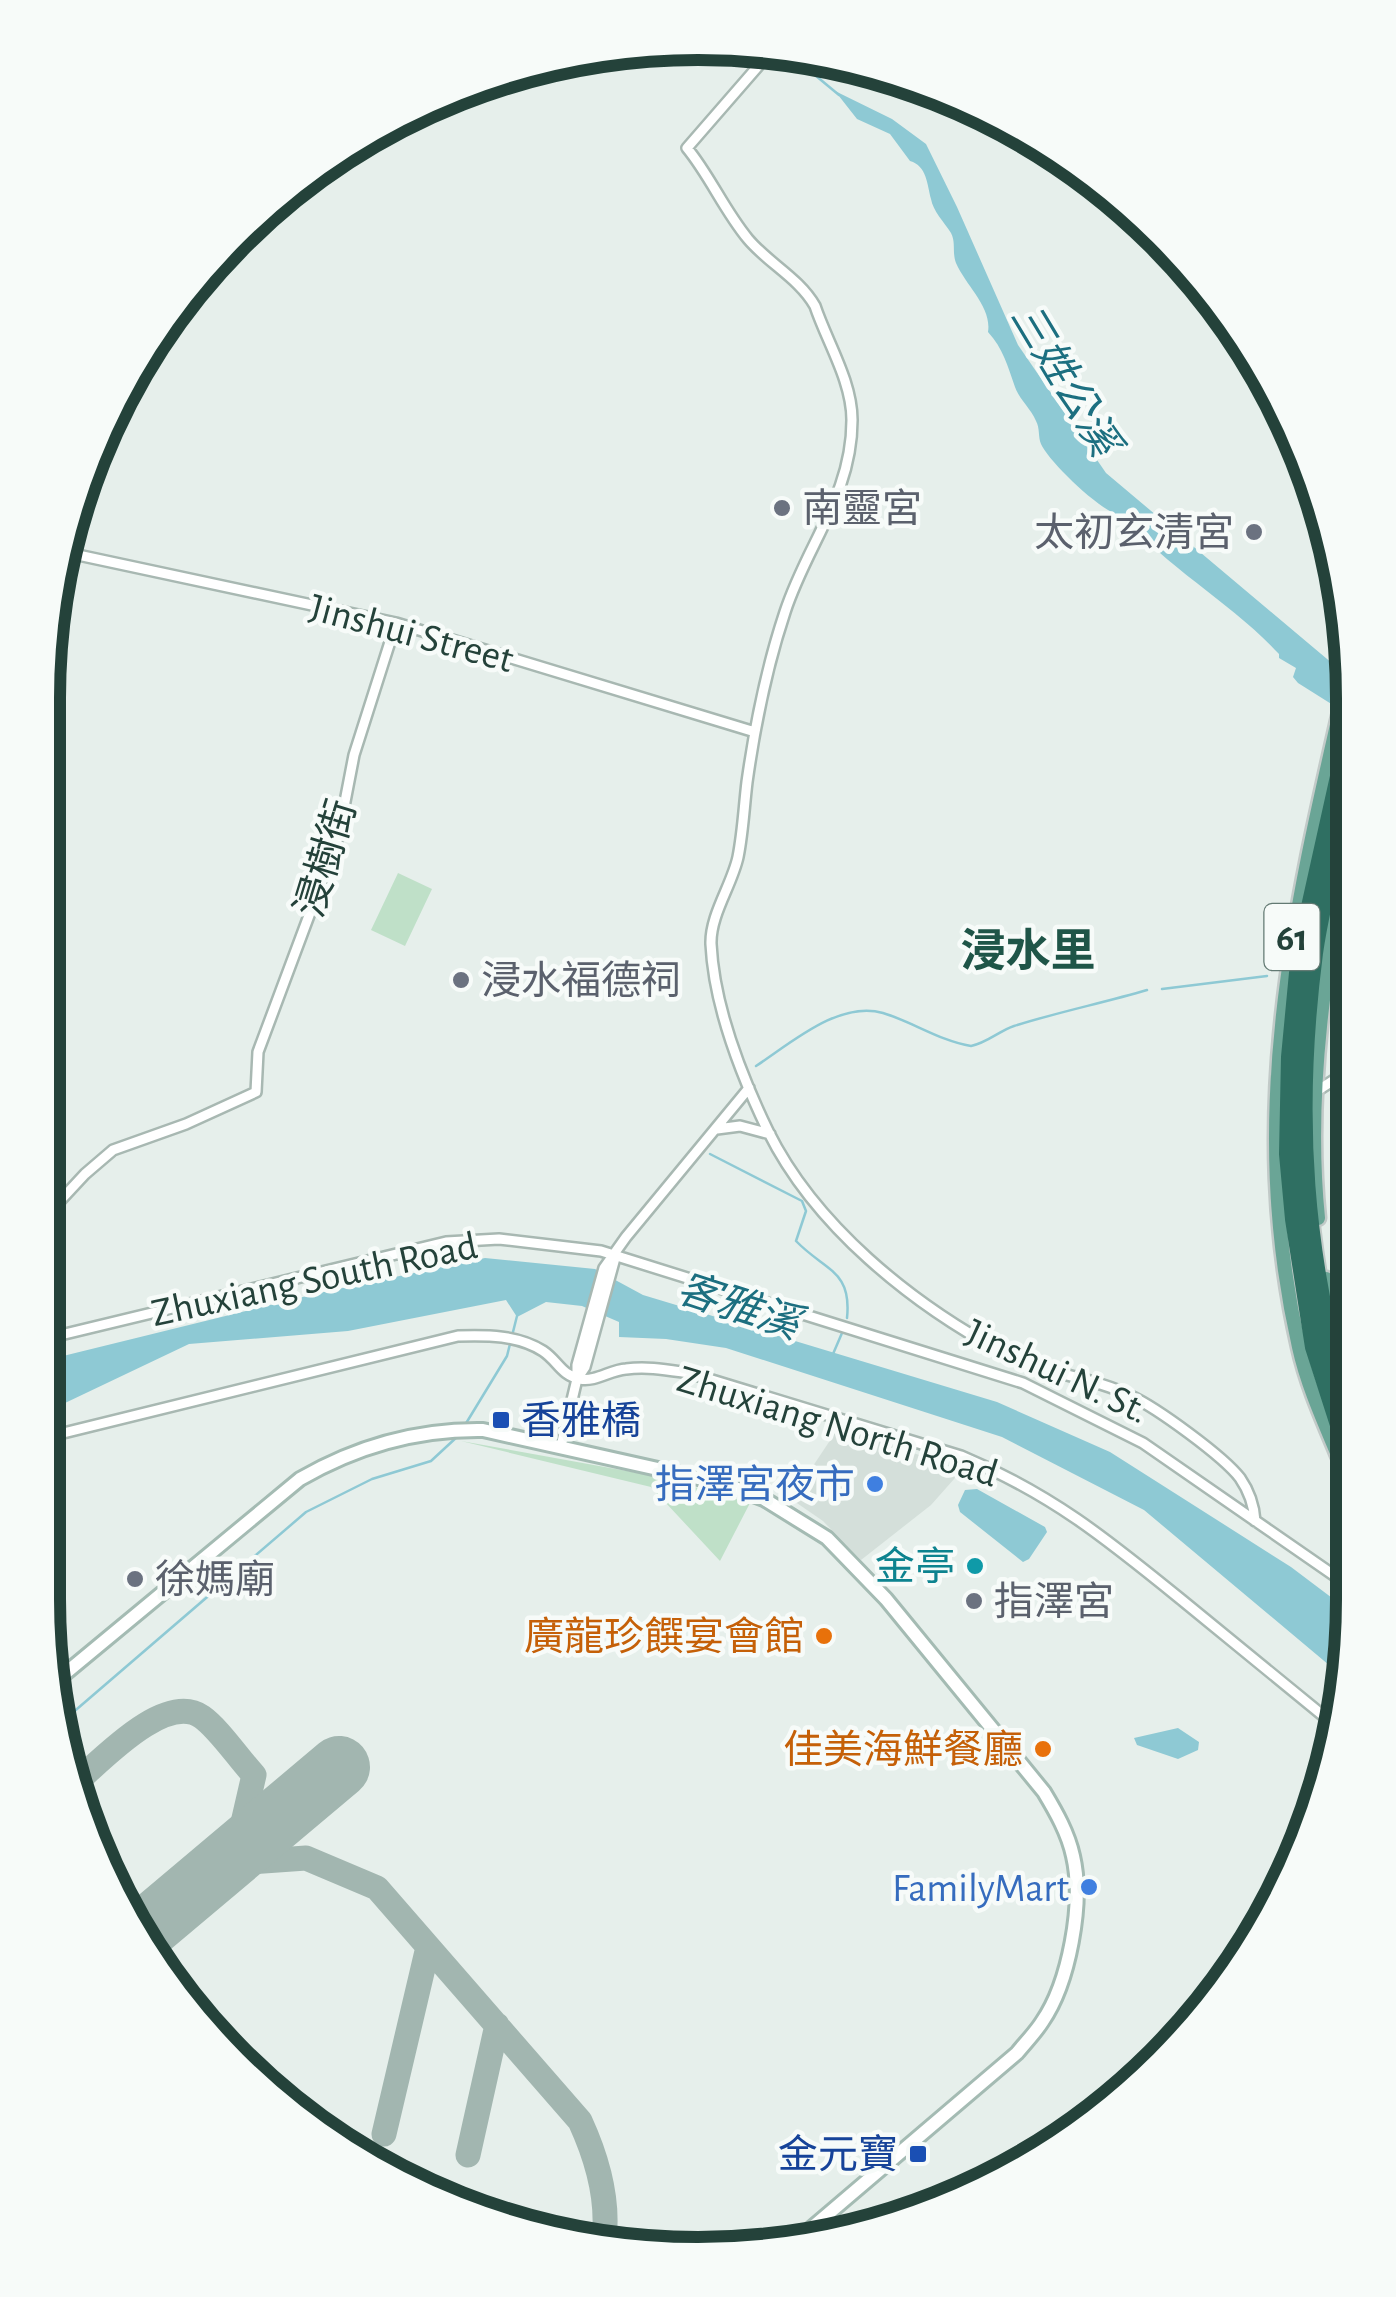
<svg xmlns="http://www.w3.org/2000/svg" width="1396" height="2297" font-family="'Alegreya Sans','Noto Sans TC',sans-serif">
<style>
.built{fill:#d4dfda}
.green{fill:#bfe0c8}
.water{fill:#8ec9d4}
.lines{fill:none;stroke-linecap:round;stroke-linejoin:round}
.stream{stroke:#8ec9d4;stroke-width:2.5}
.taxiway{stroke:#a2b6b0;stroke-width:25}
.runway{stroke:#a2b6b0;stroke-width:62}
.street-casing{stroke:#a8b8b2;stroke-width:14}
.secondary-casing{stroke:#a4bbb3;stroke-width:18}
.primary-casing{stroke:#c2cac8;stroke-width:19}
.highway-casing{stroke:#c2cac8;stroke-width:22}
.street{stroke:#fff;stroke-width:9}
.secondary{stroke:#fff;stroke-width:12}
.primary{stroke:#6aa596;stroke-width:14}
.highway{stroke:#2f6f62;stroke-width:18}
.worship-dot{fill:#6b7280;stroke:#f7fbf9;stroke-width:4}
.transit-dot{fill:#1a4fb4;stroke:#f7fbf9;stroke-width:4}
.shop-dot{fill:#3f7fe0;stroke:#f7fbf9;stroke-width:4}
.culture-dot{fill:#0f9aa8;stroke:#f7fbf9;stroke-width:4}
.food-dot{fill:#e8710a;stroke:#f7fbf9;stroke-width:4}
.labels{text-anchor:middle;stroke-width:9;stroke-linejoin:round;paint-order:stroke}
.shield{fill:#f7fbf9;stroke:#637a73;stroke-width:2.5}
.shield-label{font-size:38px;font-weight:bold;fill:#24423a}
.worship-label{font-size:40px;fill:#5b616d;stroke:#f7fbf9;text-anchor:start}
.street-label{font-size:40px;fill:#24423a;stroke:#f7fbf9}
.transit-label{font-size:40px;fill:#164399;stroke:#f7fbf9;text-anchor:start}
.shop-label{font-size:40px;fill:#366cbe;stroke:#f7fbf9;text-anchor:end}
.culture-label{font-size:40px;fill:#0d838f;stroke:#f7fbf9;text-anchor:end}
.food-label{font-size:40px;fill:#c56008;stroke:#f7fbf9;text-anchor:end}
.water-label{font-size:42px;font-style:italic;fill:#1c6f80;stroke:#f7fbf9}
.quarter-label{font-size:45px;font-weight:bold;fill:#1f5548;stroke:#f7fbf9}
.rim{fill:none;stroke:#24423a;stroke-width:12}
</style>
<rect width="100%" height="100%" fill="#e6efeb"/>
<!-- built -->
<path class="built" d="M 839,1427 L 962,1470 L 931,1505 L 861,1560 L 823,1521 L 791,1499 Z"/>
<!-- green -->
<path class="green" d="M 398,873 L 432,889 L 405,946 L 371,930 Z
M 461,1441 L 660,1477 L 750,1503 L 720,1561 L 651,1487 Z"/>
<!-- water -->
<path class="water" d="M 835,91 L 892,119 L 926,144 L 957,207 L 1018,345 L 1106,473 L 1352,680 L 1352,717 L 1298,683 L 1293,677 L 1296,668 L 1279,658 L 1279,654 C 1232,603 1168,569 1123,516 C 1105,516 1048,461 1041,444 C 1038,437 1040,428 1036,421 C 1031,409 1019,399 1015,387 C 1008,367 1003,348 988,332 C 992,307 966,286 956,263 C 952,253 956,242 951,233 C 944,222 933,211 931,199 C 927,184 927,166 910,161 L 890,134 L 857,119 Z
M 485,1258 L 595,1269 L 643,1295 L 997,1402 L 1110,1452 L 1291,1567 L 1348,1610 L 1348,1681 L 1144,1510 L 1002,1437 L 726,1348 L 666,1339 L 619,1337 L 619,1322 L 582,1306 L 546,1302 L 517,1317 L 506,1300 L 348,1331 L 189,1344 L 44,1413 L 44,1368 L 63,1356 L 319,1293 Z
M 977,1489 L 1045,1527 L 1047,1532 L 1029,1559 L 1023,1562 L 960,1512 L 958,1505 L 965,1490 Z
M 1178,1728 L 1199,1742 L 1198,1750 L 1178,1759 L 1137,1745 L 1134,1738 Z"/>
<g class="lines">
<!-- stream -->
<path class="stream" d="M 786,51 L 839,95
M 1162,989 L 1267,976
M 1346,994 L 1351,998
M 756,1066 C 790,1044 839,1000 883,1013 C 913,1022 940,1041 971,1046 C 987,1043 999,1031 1014,1026 C 1058,1012 1103,1003 1147,990
M 710,1154 L 802,1201 L 806,1211 L 796,1241 C 825,1271 852,1270 847,1318
M 833,1354 L 842,1333
M 465,1425 L 507,1356 L 517,1316
M 63,1721 L 306,1512 L 372,1479 L 431,1461 L 458,1436"/>
<!-- taxiway -->
<path class="taxiway" d="M 73,1785 C 100,1762 165,1691 202,1717 C 219,1729 239,1759 254,1775 L 239,1840 L 224,1864
M 224,1864 L 306,1858 L 377,1888 L 580,2121 C 597,2158 609,2198 604,2239
M 384,2134 L 428,1947
M 468,2155 L 497,2025"/>
<!-- runway -->
<path class="runway" d="M 143,1932 L 339,1767"/>
<defs>
<path id="street" d="M 769,49 L 760,64 L 687,148 C 710,176 724,210 748,239 C 768,263 799,278 815,306 C 827,342 852,381 852,420 C 852,495 807,544 785,612 C 767,666 755,725 747,782 C 744,807 743,832 738,857 C 732,885 710,915 711,944 C 714,1007 741,1075 768,1131 C 815,1226 911,1303 1002,1352 C 1041,1374 1091,1376 1131,1396 C 1157,1408 1223,1456 1240,1478 C 1249,1491 1254,1505 1255,1521
M 64,552 L 396,623 L 755,732
M 1327,974 L 1340,997 L 1351,1008
M 1317,1091 L 1340,1076 L 1350,1073
M 717,1129 L 740,1126 L 770,1134
M 45,1217 L 85,1174 L 113,1150 L 186,1124 L 256,1092 L 258,1052 L 338,838 L 354,755 L 396,623
M 44,1339 L 446,1242 L 499,1239 L 601,1251 L 1023,1383 L 1143,1443 L 1348,1585
M 579,1376 L 585,1367 L 615,1258
M 43,1438 L 458,1336 C 487,1335 518,1335 543,1351 C 558,1361 561,1375 580,1379 C 596,1382 610,1370 626,1369 C 647,1366 668,1370 689,1373 L 961,1456 C 1052,1494 1108,1540 1183,1601 C 1235,1643 1286,1685 1337,1727
M 561,1446 L 577,1379 L 577,1365 L 604,1268 L 626,1237 L 749,1088"/>
<path id="secondary" d="M 56,1681 L 300,1479 C 357,1446 418,1429 483,1430 L 725,1484 L 764,1499 L 827,1538 L 886,1599 L 1044,1792 C 1056,1812 1068,1833 1073,1856 C 1084,1903 1069,1983 1042,2022 C 1035,2033 1025,2043 1017,2053 L 801,2237"/>
<path id="primary" d="M 1318,1218 C 1305,1090 1326,957 1351,832
M 1326,1279 L 1349,1369
M 1349,1482 C 1332,1438 1309,1393 1299,1347 C 1244,1105 1298,895 1352,660"/>
<path id="highway" d="M 1349,1415 C 1303,1257 1293,1116 1314,953 C 1322,896 1339,838 1352,781
M 1349,1456 L 1314,1347 L 1294,1219 L 1288,1154 L 1290,1057 L 1300,952 L 1352,718"/>
</defs>
<!-- street casing -->
<use href="#street" class="street-casing"/>
<!-- secondary casing -->
<use href="#secondary" class="secondary-casing"/>
<!-- primary casing -->
<use href="#primary" class="primary-casing"/>
<!-- highway casing -->
<use href="#highway" class="highway-casing"/>
<!-- street -->
<use href="#street" class="street"/>
<!-- secondary -->
<use href="#secondary" class="secondary"/>
<!-- primary -->
<use href="#primary" class="primary"/>
<!-- highway -->
<use href="#highway" class="highway"/>
</g>
<!-- markers -->
<g class="worship-dot">
<circle cx="782" cy="508" r="10"/>
<circle cx="1254" cy="532" r="10"/>
<circle cx="461" cy="980" r="10"/>
<circle cx="135" cy="1579" r="10"/>
<circle cx="974" cy="1601" r="10"/>
</g>
<g class="transit-dot">
<rect x="491" y="1410" width="20" height="20" rx="5"/>
<rect x="908" y="2144" width="20" height="20" rx="5"/>
</g>
<g class="shop-dot">
<circle cx="875" cy="1484" r="10"/>
<circle cx="1089" cy="1887" r="10"/>
</g>
<circle class="culture-dot" cx="975" cy="1566" r="10"/>
<g class="food-dot">
<circle cx="824" cy="1636" r="10"/>
<circle cx="1043" cy="1749" r="10"/>
</g>
<g class="labels">
<!-- shield labels -->
<rect class="shield" x="1264.5" y="904" width="55" height="66" rx="8"/>
<g class="shield-label">
<text x="1292" y="950">61</text>
</g>
<!-- worship labels -->
<g class="worship-label">
<text x="802" y="522">南靈宮</text>
<text x="1234" y="546" text-anchor="end">太初玄清宮</text>
<text x="481" y="994">浸水福德祠</text>
<text x="155" y="1593">徐媽廟</text>
<text x="994" y="1615">指澤宮</text>
</g>
<!-- street labels -->
<g class="street-label">
<text transform="translate(412 632) rotate(15)" y="14">Jinshui Street</text>
<text transform="translate(325 858) rotate(-73)" y="14">浸樹街</text>
<text transform="translate(314 1278) rotate(-12)" y="14">Zhuxiang South Road</text>
<text transform="translate(1058 1370) rotate(25)" y="14">Jinshui N. St.</text>
<text transform="translate(838 1425) rotate(17)" y="14">Zhuxiang North Road</text>
</g>
<!-- transit labels -->
<g class="transit-label">
<text x="521" y="1434">香雅橋</text>
<text x="898" y="2168" text-anchor="end">金元寶</text>
</g>
<!-- shop labels -->
<g class="shop-label">
<text x="855" y="1498">指澤宮夜市</text>
<text x="1069" y="1901">FamilyMart</text>
</g>
<!-- culture labels -->
<g class="culture-label">
<text x="955" y="1580">金亭</text>
</g>
<!-- food labels -->
<g class="food-label">
<text x="804" y="1650">廣龍珍饌宴會館</text>
<text x="1023" y="1763">佳美海鮮餐廳</text>
</g>
<!-- water labels -->
<g class="water-label">
<text transform="translate(1066 379) rotate(59)" y="15">三姓公溪</text>
<text transform="translate(739 1305) rotate(18)" y="15">客雅溪</text>
</g>
<!-- quarter labels -->
<g class="quarter-label">
<text x="1028" y="966">浸水里</text>
</g>
</g>
<!-- crop -->
<path d="M0 0H1396V2297H0ZM698 60H698A638 638 0 0 1 1336 698V1599A638 638 0 0 1 698 2237H698A638 638 0 0 1 60 1599V698A638 638 0 0 1 698 60Z" fill="#f7fbf9" fill-rule="evenodd"/>
<path class="rim" d="M698 60H698A638 638 0 0 1 1336 698V1599A638 638 0 0 1 698 2237H698A638 638 0 0 1 60 1599V698A638 638 0 0 1 698 60Z"/>
</svg>
